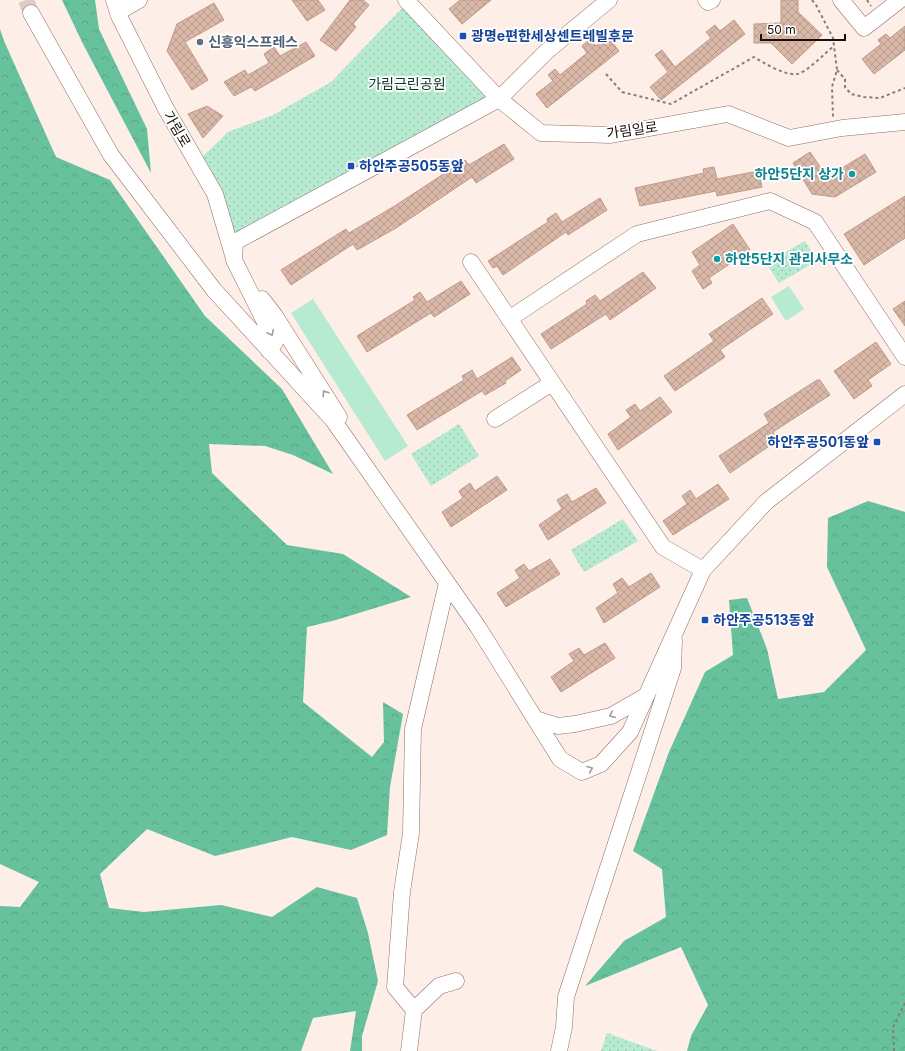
<svg xmlns="http://www.w3.org/2000/svg" width="905" height="1051" font-family="Inter,'Noto Sans KR',sans-serif">
<style>
.green{fill:#b6ead1}
.forest{fill:url(#forest-crowns)}
.park{fill:url(#park-dots)}
.building{fill:url(#building-cross-hatch);stroke:#bc9b8b}
.lines{fill:none;stroke-linecap:round;stroke-linejoin:round}
.minor-tunnel{stroke:#dbcdc6;stroke-width:16;stroke-dasharray:16 8;stroke-linecap:butt}
.minor-casing{stroke:#8e6f60;stroke-width:17}
.path{stroke:#8a7d77;stroke-width:2;stroke-dasharray:3 3;stroke-linecap:butt}
.minor{stroke:#fff;stroke-width:16}
.oneway{stroke:#a39f9d}
.transit-dot{fill:#1a4fb4;stroke:#fff;stroke-width:1.5}
.service-dot{fill:#5c6f8a;stroke:#fff;stroke-width:1.5}
.culture-dot{fill:#0f9aa8;stroke:#fff;stroke-width:1.5}
.labels{text-anchor:middle;stroke-width:3.5;stroke-linejoin:round;paint-order:stroke}
.transit-label{font-size:14px;font-weight:bold;fill:#164399;stroke:#fff;text-anchor:start}
.service-label{font-size:14px;font-weight:bold;fill:#4e5e75;stroke:#fff;text-anchor:start}
.park-label{font-size:14px;fill:#0d3627;stroke:#fff}
.street-label{font-size:14px;fill:#1a0f09;stroke:#fff}
.culture-label{font-size:14px;font-weight:bold;fill:#0d838f;stroke:#fff;text-anchor:end}
</style>
<defs>
<pattern id="forest-crowns" width="20" height="18" patternUnits="userSpaceOnUse"><rect width="20" height="18" fill="#67c19c"/><path d="M2 6a3 3 0 1 1 6 0M12 15a3 3 0 1 1 6 0" fill="none" stroke="#59a585"/></pattern>
<pattern id="park-dots" width="8" height="8" patternUnits="userSpaceOnUse"><rect width="8" height="8" fill="#b6ead1"/><path d="M2 2h.1M6 6h.1" fill="none" stroke="#9cc8b2" stroke-width="1.8" stroke-linecap="round"/></pattern>
<pattern id="building-cross-hatch" width="8" height="8" patternUnits="userSpaceOnUse"><rect width="8" height="8" fill="#dab8a7"/><path d="M0 0l8 8M0 8l8-8" fill="none" stroke="#ba9d8e"/></pattern>
</defs>
<rect width="100%" height="100%" fill="#fdeee7"/>
<!-- green -->
<path class="green" d="M 789,286 L 804,309 L 786,321 L 771,297 Z
M 313,299 L 408,446 L 385,461 L 291,313 Z"/>
<!-- forest -->
<path class="forest" d="M 62,0 L 95,0 L 99,29 L 147,129 L 151,173 L 83,44 Z
M 0,29 L 4,41 L 56,157 L 110,180 L 205,316 L 282,389 L 333,474 L 293,455 L 265,446 L 209,444 L 212,473 L 287,545 L 343,554 L 411,597 L 336,620 L 307,627 L 303,702 L 372,757 L 384,742 L 383,702 L 403,714 L 390,787 L 387,835 L 351,850 L 292,837 L 215,856 L 147,829 L 100,874 L 109,908 L 144,912 L 221,905 L 272,917 L 317,887 L 357,898 L 368,933 L 378,981 L 362,1036 L 362,1051 L 350,1051 L 356,1011 L 313,1018 L 301,1051 L 0,1051 L 0,906 L 20,907 L 39,882 L 0,864 Z
M 868,501 L 905,512 L 905,1051 L 687,1051 L 691,1036 L 708,1005 L 681,947 L 585,986 L 624,941 L 666,917 L 662,869 L 633,851 L 669,752 L 705,672 L 733,655 L 729,600 L 747,598 L 767,649 L 778,699 L 824,692 L 866,650 L 827,567 L 828,518 Z"/>
<!-- park -->
<path class="park" d="M 408,2 L 499,99 L 235,242 L 197,162 L 228,132 L 273,115 L 331,82 Z
M 805,241 L 817,261 L 779,283 L 766,263 Z
M 459,424 L 479,456 L 431,486 L 411,454 Z
M 623,519 L 638,541 L 584,572 L 571,550 Z
M 607,1033 L 657,1051 L 601,1051 Z"/>
<!-- building -->
<path class="building" d="M 292,0 L 318,0 L 325,10 L 307,21 Z
M 350,0 L 363,0 L 369,5 L 353,24 L 356,27 L 336,51 L 320,40 Z
M 460,0 L 491,0 L 462,24 L 449,9 Z
M 781,0 L 798,0 L 798,12 L 822,35 L 792,64 L 771,43 L 754,43 L 754,24 L 781,23 Z
M 214,3 L 224,20 L 185,42 L 208,80 L 192,90 L 167,51 L 177,24 Z
M 734,20 L 745,34 L 661,100 L 650,87 L 668,72 L 655,55 L 662,50 L 675,67 L 711,38 L 706,32 L 715,25 L 720,31 Z
M 905,26 L 905,50 L 874,74 L 862,59 L 881,44 L 878,40 L 886,34 L 890,38 Z
M 608,37 L 619,51 L 547,108 L 536,94 L 553,81 L 548,75 L 555,69 L 560,75 L 587,53 L 582,46 L 590,39 L 596,46 Z
M 306,42 L 315,56 L 255,91 L 251,87 L 234,96 L 224,82 L 245,70 L 248,75 L 269,63 L 264,54 L 274,47 L 280,56 Z
M 207,106 L 223,116 L 203,138 L 188,114 Z
M 504,144 L 514,159 L 476,183 L 472,177 L 396,228 L 357,250 L 353,244 L 291,285 L 281,270 L 346,229 L 349,233 L 393,207 L 465,160 L 469,165 Z
M 810,152 L 827,177 L 865,154 L 876,172 L 835,197 L 812,194 L 793,163 Z
M 714,167 L 717,179 L 758,171 L 762,187 L 717,196 L 716,191 L 640,206 L 635,188 L 704,173 L 703,169 Z
M 905,196 L 905,238 L 864,265 L 844,234 Z
M 600,198 L 607,210 L 568,235 L 566,232 L 503,275 L 497,266 L 493,268 L 488,261 L 548,222 L 547,219 L 556,213 L 562,222 Z
M 733,224 L 750,250 L 709,278 L 712,283 L 703,289 L 692,271 L 700,265 L 692,252 Z
M 643,272 L 656,288 L 610,320 L 606,314 L 551,349 L 541,334 L 587,304 L 586,301 L 595,295 L 600,301 Z
M 461,281 L 470,294 L 434,317 L 431,313 L 367,352 L 357,336 L 415,300 L 413,297 L 420,292 L 427,302 Z
M 762,298 L 773,314 L 720,350 L 725,357 L 675,391 L 664,376 L 714,341 L 709,334 Z
M 905,301 L 905,326 L 893,309 Z
M 876,342 L 891,364 L 868,380 L 872,386 L 854,399 L 834,371 Z
M 512,357 L 521,370 L 505,381 L 506,383 L 485,395 L 482,391 L 417,430 L 407,415 L 464,380 L 462,376 L 472,370 L 477,379 Z
M 817,380 L 820,380 L 830,395 L 773,432 L 778,440 L 730,473 L 719,456 L 769,423 L 764,414 Z
M 660,397 L 672,412 L 618,450 L 608,434 L 631,417 L 626,410 L 635,404 L 640,411 Z
M 497,476 L 507,490 L 451,527 L 442,512 L 463,498 L 459,491 L 470,483 L 475,491 Z
M 718,484 L 729,499 L 673,535 L 663,521 L 687,504 L 682,496 L 690,490 L 696,499 Z
M 596,488 L 606,503 L 548,540 L 539,525 L 562,509 L 557,500 L 567,494 L 572,502 Z
M 550,559 L 560,574 L 506,607 L 497,593 L 520,578 L 515,570 L 524,564 L 529,571 Z
M 651,573 L 660,587 L 604,623 L 596,608 L 618,593 L 613,584 L 622,578 L 629,587 Z
M 605,643 L 615,658 L 561,692 L 551,677 L 574,661 L 569,654 L 579,648 L 584,655 Z"/>
<g class="lines">
<!-- minor-tunnel -->
<path class="minor-tunnel" d="M 26,0 L 31,13"/>
<defs>
<path id="minor" d="M 114,0 L 119,16 L 166,109 L 215,194 L 233,255
M 406,0 L 499,99 L 541,133 L 611,135 L 728,114 L 789,138 L 842,128 L 905,122
M 706,0 L 708,2 L 712,0
M 841,0 L 864,28 L 900,0
M 118,12 L 139,0
M 31,13 L 111,155 L 214,290 L 333,420 L 478,627 L 560,759 L 582,772 L 601,764 L 630,732 L 703,570 L 766,502 L 905,394
M 471,262 L 663,547 L 703,570
M 262,299 L 275,316 L 339,417
M 509,319 L 637,234 L 770,201 L 815,222 L 905,357
M 269,351 L 275,342 L 234,260 L 235,242 L 499,99 L 547,51 L 609,0
M 495,419 L 552,383
M 447,583 L 413,729 L 411,833 L 402,892 L 395,987 L 414,1010 L 439,986 L 456,981
M 536,719 L 558,726 L 575,724 L 611,716 L 646,696
M 409,1051 L 414,1010
M 559,1051 L 564,1027 L 566,997 L 673,668 L 674,640"/>
</defs>
<!-- minor casing -->
<use href="#minor" class="minor-casing"/>
<!-- path -->
<path class="path" d="M 812,0 L 816,5 L 833,38 L 837,70 L 832,87 L 833,117
M 867,0 L 871,6
M 837,70 L 845,79 L 845,87 L 851,94 L 864,97 L 880,98 L 905,88
M 606,74 L 622,92 L 671,104 L 754,57 C 764,63 785,76 797,74 C 805,74 827,51 834,46
M 894,1051 L 893,1027 L 905,1003"/>
<!-- minor -->
<use href="#minor" class="minor"/>
</g>
<!-- one-way arrows -->
<defs><path id="oneway-chevron" d="M-2-3.5L2.5 0L-2 3.5" fill="none" stroke-width="1.6" stroke-linecap="round" stroke-linejoin="round"/></defs>
<g class="oneway">
<use href="#oneway-chevron" transform="translate(271 333) rotate(63)"/>
<use href="#oneway-chevron" transform="translate(325 393) rotate(-123)"/>
<use href="#oneway-chevron" transform="translate(612 715) rotate(156)"/>
<use href="#oneway-chevron" transform="translate(590 769) rotate(-23)"/>
</g>
<!-- markers -->
<g class="transit-dot">
<rect x="459" y="32" width="8" height="8" rx="2"/>
<rect x="347" y="162" width="8" height="8" rx="2"/>
<rect x="873" y="438" width="8" height="8" rx="2"/>
<rect x="701" y="616" width="8" height="8" rx="2"/>
</g>
<circle class="service-dot" cx="200" cy="42" r="4"/>
<g class="culture-dot">
<circle cx="852" cy="174" r="4"/>
<circle cx="717" cy="259" r="4"/>
</g>
<g class="labels">
<!-- transit labels -->
<g class="transit-label">
<text x="471" y="41">광명e편한세상센트레빌후문</text>
<text x="359" y="171">하안주공505동앞</text>
<text x="869" y="447" text-anchor="end">하안주공501동앞</text>
<text x="713" y="625">하안주공513동앞</text>
</g>
<!-- service labels -->
<g class="service-label">
<text x="208" y="47">신흥익스프레스</text>
</g>
<!-- park labels -->
<g class="park-label">
<text x="407" y="89">가림근린공원</text>
</g>
<!-- street labels -->
<g class="street-label">
<text transform="translate(177 129) rotate(60)" y="5">가림로</text>
<text transform="translate(632 130) rotate(-8)" y="5">가림일로</text>
</g>
<!-- culture labels -->
<g class="culture-label">
<text x="844" y="179">하안5단지 상가</text>
<text x="725" y="264" text-anchor="start">하안5단지 관리사무소</text>
</g>
</g>
<!-- scale -->
<path d="M761 34v6h84v-6" fill="none" stroke="#1a0f09" stroke-width="2"/>
<text x="767" y="34" font-size="12" fill="#1a0f09" stroke="#ffffff" stroke-width="3" paint-order="stroke">50 m</text>
</svg>
